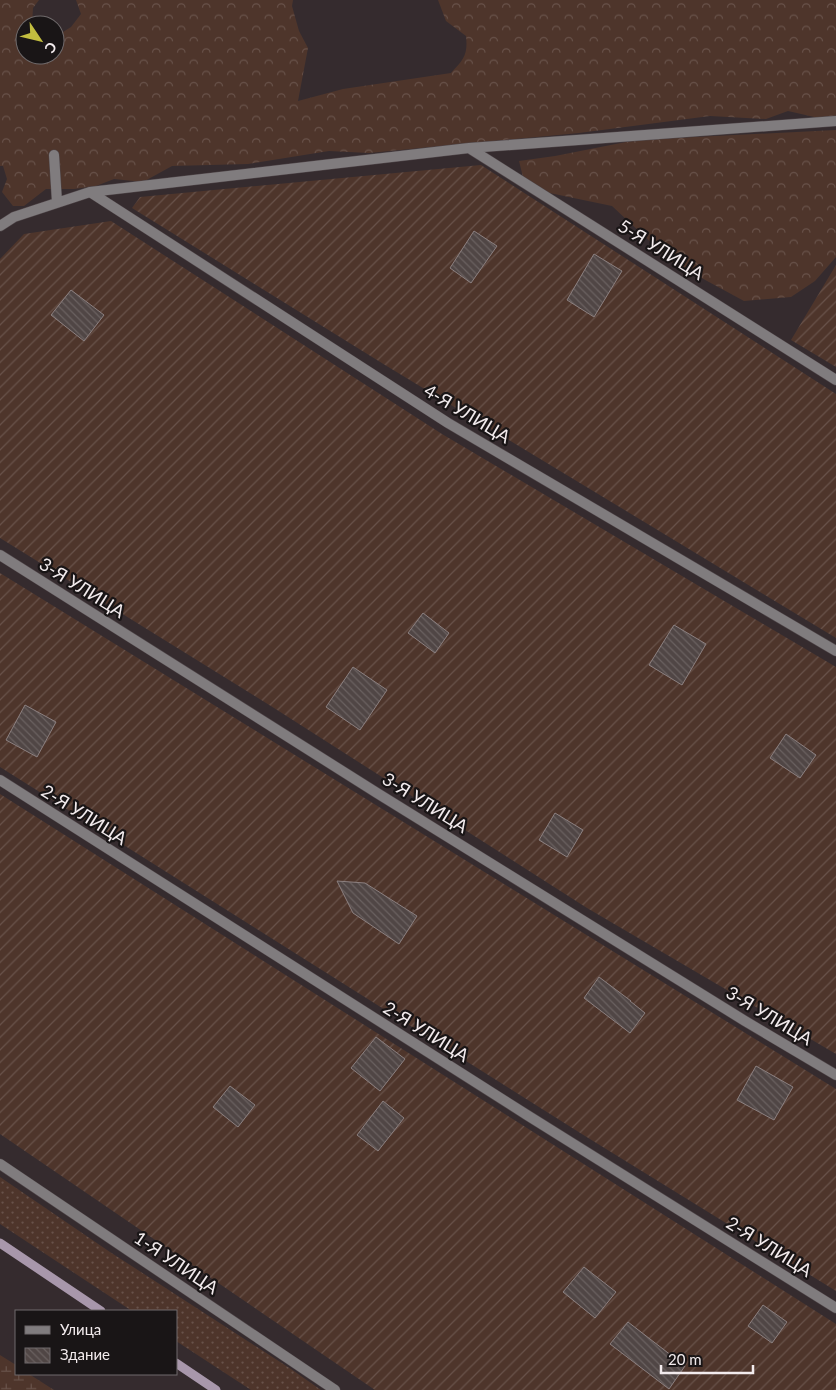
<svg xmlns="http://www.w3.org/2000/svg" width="836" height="1390" font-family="Lato,sans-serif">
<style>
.grass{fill:url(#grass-dots)}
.forest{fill:url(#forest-crowns)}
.wetland{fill:url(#wetland-marsh)}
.garden{fill:url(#garden-furrows)}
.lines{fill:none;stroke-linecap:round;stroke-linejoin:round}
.stream{stroke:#a897ab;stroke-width:9}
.building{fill:url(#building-back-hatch);stroke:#8c8080}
.service-casing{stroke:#4f4649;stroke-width:11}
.minor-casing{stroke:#4f4649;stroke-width:11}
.service{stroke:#807c7e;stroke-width:10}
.minor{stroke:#807c7e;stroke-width:10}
.labels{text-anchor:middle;stroke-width:4.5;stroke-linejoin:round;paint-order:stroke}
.street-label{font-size:18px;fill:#f2ebed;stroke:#191516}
</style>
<defs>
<pattern id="grass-dots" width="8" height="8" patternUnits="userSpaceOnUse" patternTransform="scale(1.25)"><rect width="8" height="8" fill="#4e352b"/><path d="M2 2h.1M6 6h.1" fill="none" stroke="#68524a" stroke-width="1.8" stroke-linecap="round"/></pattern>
<pattern id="forest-crowns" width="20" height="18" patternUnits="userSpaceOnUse" patternTransform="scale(1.25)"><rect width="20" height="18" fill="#4e352b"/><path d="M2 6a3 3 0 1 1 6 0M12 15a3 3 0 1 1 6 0" fill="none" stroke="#68524a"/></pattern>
<pattern id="wetland-marsh" width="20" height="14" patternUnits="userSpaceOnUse" patternTransform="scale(1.25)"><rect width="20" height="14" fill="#4e352b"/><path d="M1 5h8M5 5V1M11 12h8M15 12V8" fill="none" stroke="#68524a"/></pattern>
<pattern id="garden-furrows" width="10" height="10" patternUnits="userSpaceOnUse" patternTransform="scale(1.25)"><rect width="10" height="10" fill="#4e352b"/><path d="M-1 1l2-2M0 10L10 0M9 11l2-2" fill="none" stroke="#68524a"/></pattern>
<pattern id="building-back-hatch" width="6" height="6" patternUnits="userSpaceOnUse" patternTransform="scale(1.25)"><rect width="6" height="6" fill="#504645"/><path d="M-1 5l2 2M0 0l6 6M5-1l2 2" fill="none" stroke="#6a6160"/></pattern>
</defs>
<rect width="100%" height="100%" fill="#352b2e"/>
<!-- grass -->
<path class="grass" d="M 0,1177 L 110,1252 L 291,1369 L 321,1390 L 251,1390 L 176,1341 L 176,1311 L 132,1311 L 0,1224 Z"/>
<!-- forest -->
<path class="forest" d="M 0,0 L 39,0 L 33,8 L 32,25 L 25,25 L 25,55 L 55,55 L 55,37 L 71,27 L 81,14 L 76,0 L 293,0 L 292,6 L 299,31 L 308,48 L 298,101 L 343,89 L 451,73 C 464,59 468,55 466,36 L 446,21 L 438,0 L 836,0 L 836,118 L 823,119 L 788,111 L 766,119 L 710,116 L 579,133 L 369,153 L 329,151 L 248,164 L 172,166 L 143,182 L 114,179 L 96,186 L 74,189 L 46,189 L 24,206 L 13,206 L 2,192 L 7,179 L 3,166 L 0,166 Z
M 836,130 L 836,257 L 815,281 L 791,297 L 744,301 L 672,262 L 612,206 L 540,191 L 523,177 L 519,161 L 555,156 L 636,140 Z"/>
<!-- wetland -->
<path class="wetland" d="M 0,1355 L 16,1365 L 16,1374 L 29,1374 L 54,1390 L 0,1390 Z"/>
<!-- garden -->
<path class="garden" d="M 481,165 L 836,394 L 836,638 L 385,365 L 132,208 L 140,197 Z
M 111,221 L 442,434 L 836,667 L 836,1054 L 587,908 L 274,708 L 0,538 L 0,259 L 24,234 Z
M 836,265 L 836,367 L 791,340 Z
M 0,573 L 836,1089 L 836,1291 L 585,1136 L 0,767 Z
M 0,794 L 836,1324 L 836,1390 L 375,1390 L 0,1134 Z"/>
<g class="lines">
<!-- stream -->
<path class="stream" d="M 0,1243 L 101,1311
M 176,1363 L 216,1390"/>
</g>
<!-- building -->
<path class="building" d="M 474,231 L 497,246 L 471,283 L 450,268 Z
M 594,254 L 622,271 L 594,317 L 567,300 Z
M 71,290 L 104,315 L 84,341 L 51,315 Z
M 423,613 L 449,633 L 435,653 L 408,633 Z
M 674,625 L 706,644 L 682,685 L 649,665 Z
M 353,667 L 387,690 L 360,730 L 326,707 Z
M 25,705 L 56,722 L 37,757 L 6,740 Z
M 786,734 L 816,755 L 800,778 L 770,758 Z
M 555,813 L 583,830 L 567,857 L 539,840 Z
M 337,881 L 365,883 L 417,916 L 399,944 L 353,913 Z
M 599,977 L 631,1001 L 630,1001 L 645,1013 L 630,1033 L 584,998 Z
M 376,1037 L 405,1059 L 380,1091 L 351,1068 Z
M 756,1066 L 793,1087 L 774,1120 L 737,1100 Z
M 230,1086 L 255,1105 L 238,1127 L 213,1107 Z
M 383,1101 L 404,1118 L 378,1151 L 357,1135 Z
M 584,1267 L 616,1292 L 595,1318 L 563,1292 Z
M 763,1305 L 787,1322 L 772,1343 L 748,1326 Z
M 628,1322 L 685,1366 L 669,1389 L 610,1344 Z"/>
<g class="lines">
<defs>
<path id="service" d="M 469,148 L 836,380
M 54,155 L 57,202
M 90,192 L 448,423 L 836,651
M 0,226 L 14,217 L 90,192 L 469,148 L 836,121
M 0,555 L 377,793 L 745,1021 L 836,1075
M 0,780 L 527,1115 L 836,1308"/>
<path id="minor" d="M 0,1164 L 335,1390"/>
</defs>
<!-- service casing -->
<use href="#service" class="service-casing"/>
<!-- minor casing -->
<use href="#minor" class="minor-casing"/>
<!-- service -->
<use href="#service" class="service"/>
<!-- minor -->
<use href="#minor" class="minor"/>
</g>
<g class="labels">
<!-- street labels -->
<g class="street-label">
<text transform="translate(661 250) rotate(32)" y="6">5-Я УЛИЦА</text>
<text transform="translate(467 414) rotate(31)" y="6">4-Я УЛИЦА</text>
<text transform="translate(82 588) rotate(32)" y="6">3-Я УЛИЦА</text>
<text transform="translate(425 803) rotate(32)" y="6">3-Я УЛИЦА</text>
<text transform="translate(84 815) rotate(32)" y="6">2-Я УЛИЦА</text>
<text transform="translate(769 1016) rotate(31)" y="6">3-Я УЛИЦА</text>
<text transform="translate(426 1032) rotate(32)" y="6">2-Я УЛИЦА</text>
<text transform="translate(769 1247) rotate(32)" y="6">2-Я УЛИЦА</text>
<text transform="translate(176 1263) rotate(34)" y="6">1-Я УЛИЦА</text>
</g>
</g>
<!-- legend -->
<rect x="15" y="1310" width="162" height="65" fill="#191516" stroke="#706b6c"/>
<rect x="25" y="1326" width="25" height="8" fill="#807c7e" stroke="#706b6c"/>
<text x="60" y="1335" font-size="15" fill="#f2ebed">Улица</text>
<rect x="25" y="1348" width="25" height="15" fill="url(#building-back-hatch)" stroke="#706b6c"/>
<text x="60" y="1360" font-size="15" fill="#f2ebed">Здание</text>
<!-- north arrow -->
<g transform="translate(40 40) rotate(125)"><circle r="24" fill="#191516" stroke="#706b6c"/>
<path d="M0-4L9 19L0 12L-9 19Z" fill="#c2bd3f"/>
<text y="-8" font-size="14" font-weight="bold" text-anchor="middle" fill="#f2ebed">С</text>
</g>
<!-- scale -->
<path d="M661 1365v8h92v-8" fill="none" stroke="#f2ebed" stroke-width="2.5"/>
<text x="668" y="1365" font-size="15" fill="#f2ebed" stroke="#191516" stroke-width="4" paint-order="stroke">20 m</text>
</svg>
